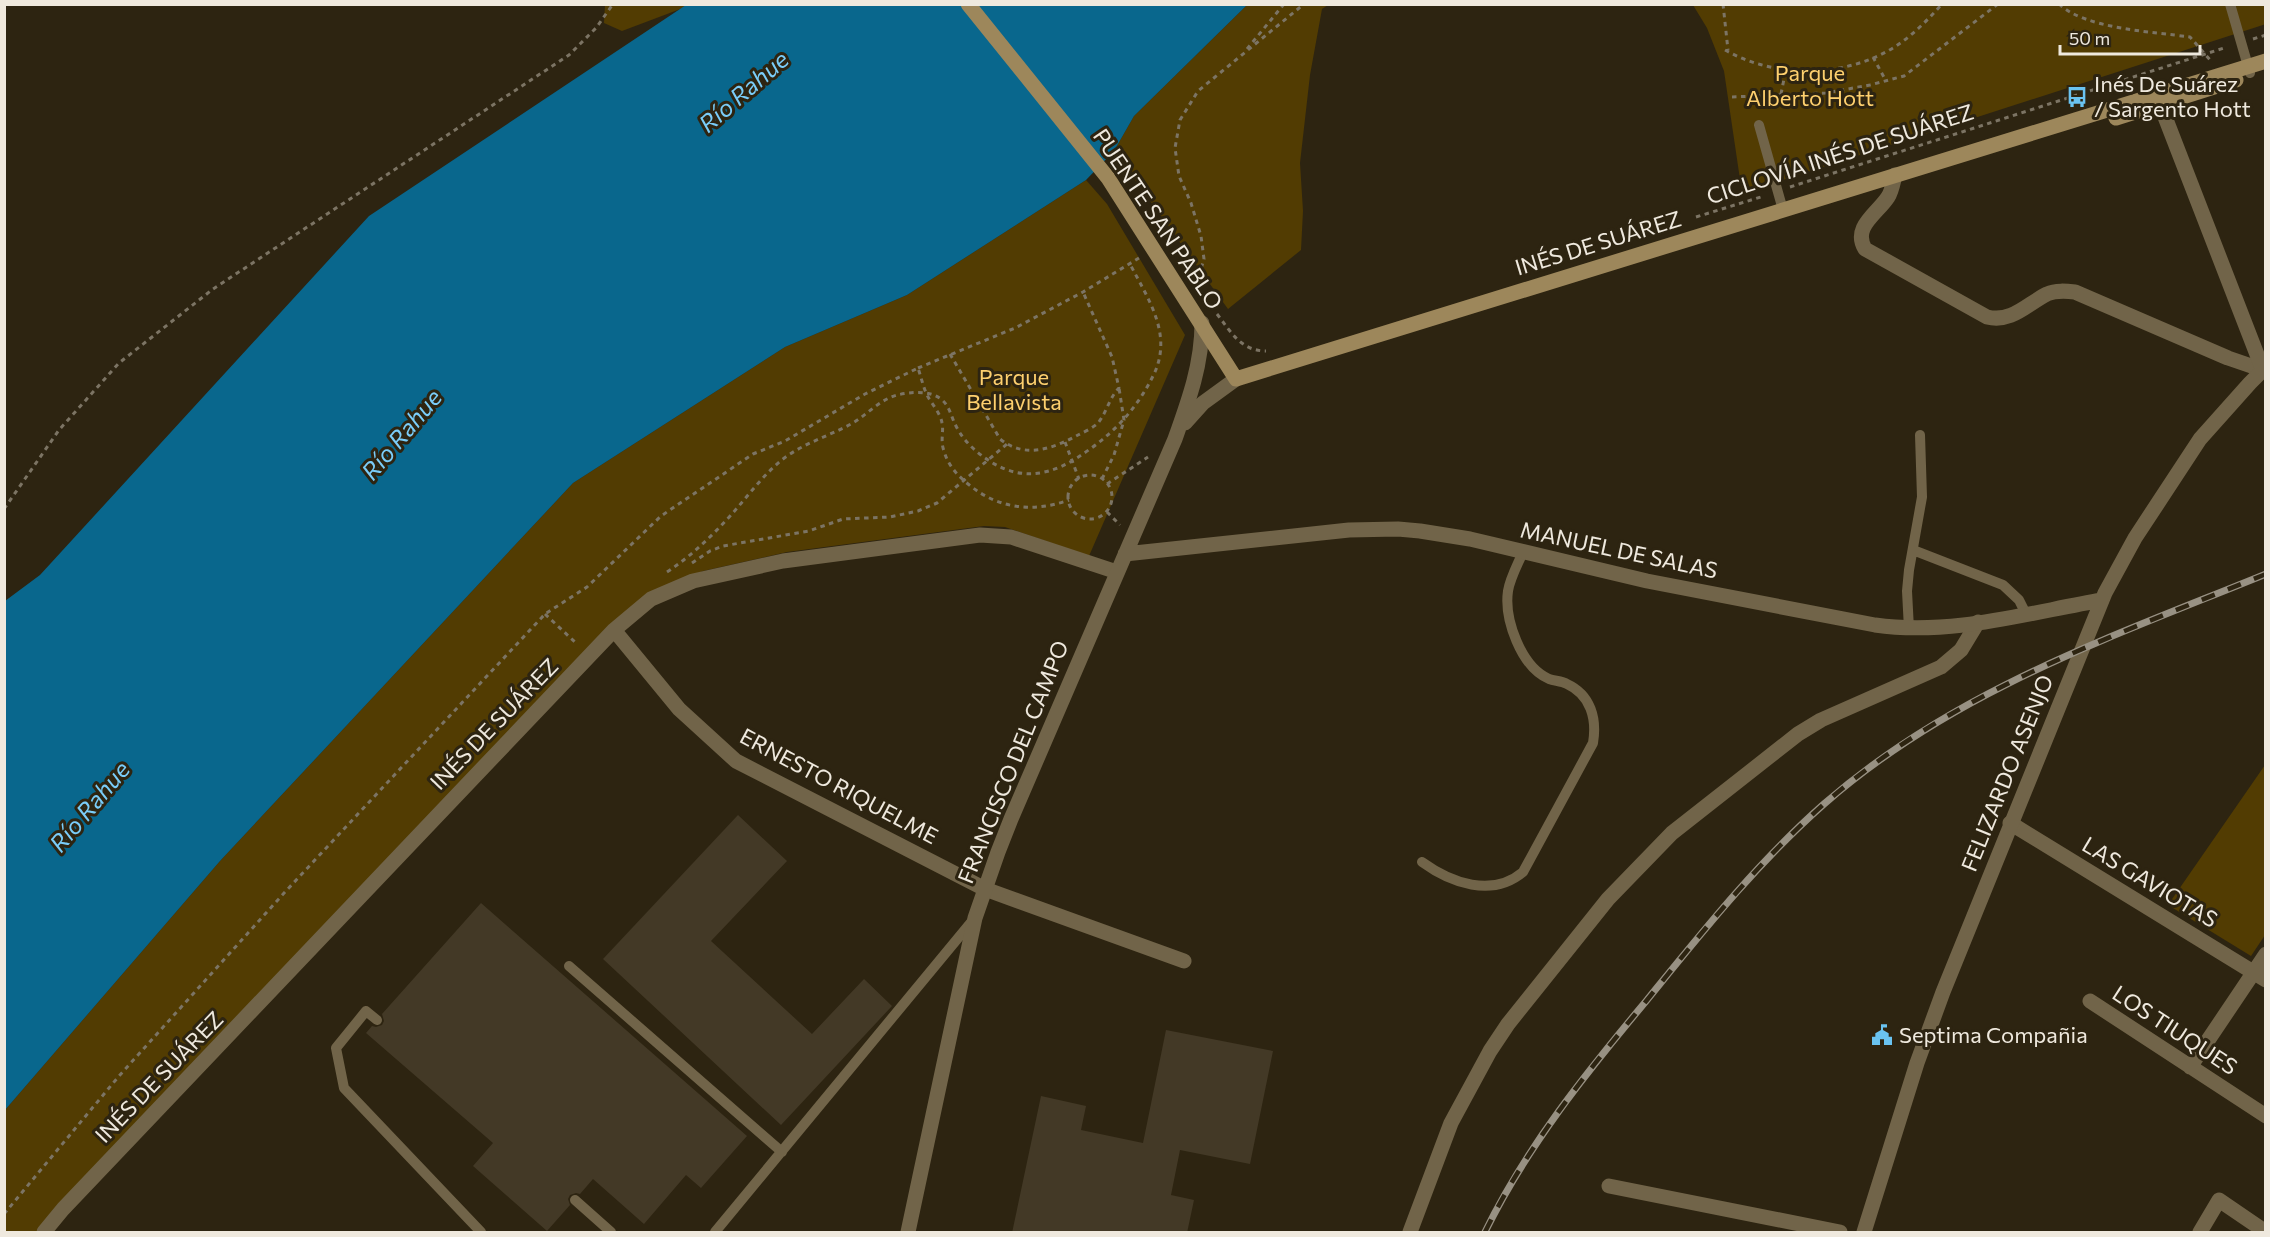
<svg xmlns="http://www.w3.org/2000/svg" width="2270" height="1237" font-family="Commissioner,sans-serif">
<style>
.green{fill:#523c02}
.water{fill:#09678d}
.building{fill:#433926}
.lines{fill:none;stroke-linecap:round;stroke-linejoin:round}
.path{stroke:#7c7464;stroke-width:3;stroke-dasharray:4.5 4.5;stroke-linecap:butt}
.service{stroke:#716449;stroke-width:10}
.minor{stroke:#716449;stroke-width:15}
.tertiary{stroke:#716449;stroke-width:15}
.secondary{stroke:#9d875b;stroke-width:15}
.rail-casing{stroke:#989183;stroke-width:7}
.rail{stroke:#2d2411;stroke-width:4.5;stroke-dasharray:14;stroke-linecap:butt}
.labels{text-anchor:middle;stroke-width:6;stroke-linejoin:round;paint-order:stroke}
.park-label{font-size:22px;fill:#fed06e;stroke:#2d2411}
.poi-label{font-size:22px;fill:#efe9de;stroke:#2d2411;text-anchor:start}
.street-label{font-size:22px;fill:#efe9de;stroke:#2d2411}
.water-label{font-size:24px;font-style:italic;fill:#7acdf9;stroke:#2d2411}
</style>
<rect width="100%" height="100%" fill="#2d2411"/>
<!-- green -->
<path class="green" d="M 2265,4 L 2266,24 L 1742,193 L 1724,71 L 1707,28 L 1693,5 Z
M 605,5 L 686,5 L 683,8 L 622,31 L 604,23 Z
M 1247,5 L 1328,5 L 1322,9 L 1310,75 L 1300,163 L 1303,211 L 1301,250 L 1228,309 L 1114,151 L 1134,116 Z
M 1086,180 L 1107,204 L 1185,335 L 1089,556 L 1005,527 L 984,526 L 787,552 L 703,571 L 649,597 L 38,1232 L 5,1232 L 5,1110 L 220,861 L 573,483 L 785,347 L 907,295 Z
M 2265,765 L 2265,935 L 2251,956 L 2168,905 Z"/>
<!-- water -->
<path class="water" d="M 686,5 L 1247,5 L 1134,116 L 1114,151 L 1086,180 L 907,295 L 785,347 L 573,483 L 220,861 L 5,1110 L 5,601 L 40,575 L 369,216 Z"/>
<!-- building -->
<path class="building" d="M 738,815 L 787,861 L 711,941 L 812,1034 L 864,979 L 892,1006 L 781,1125 L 603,959 Z
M 481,903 L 747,1136 L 701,1188 L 686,1175 L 644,1224 L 593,1179 L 580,1194 L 576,1193 L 570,1195 L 568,1199 L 570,1205 L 547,1231 L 473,1166 L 493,1143 L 366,1033 L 372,1026 L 376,1027 L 382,1025 L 384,1021 L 382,1014 Z
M 1166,1030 L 1273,1051 L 1250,1164 L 1180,1150 L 1171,1195 L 1194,1200 L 1187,1233 L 1012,1233 L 1041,1096 L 1086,1106 L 1081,1130 L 1143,1143 Z"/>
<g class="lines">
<!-- path -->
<path class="path" d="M 1723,4 L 1728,50
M 2059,4 C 2085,29 2155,32 2190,37 L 2211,61
M 2253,39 L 2266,35
M 1247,49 L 1284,4
M 1725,50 C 1773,77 1837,78 1886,52 C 1908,40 1925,23 1942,4
M 1873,57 L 1886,81
M 1781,94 L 1786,69
M 1732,97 L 1826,93 L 1870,85 L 1904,76 L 1998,4
M 1790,187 L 2227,47
M 1696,217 L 1764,196
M 1196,285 L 1204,259 L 1201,236 L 1191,203 L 1179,176 L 1175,148 L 1180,120 L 1198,91 L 1304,4
M 1217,314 C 1231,332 1241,351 1266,351
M 950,354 L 1000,439 C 1025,459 1052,449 1078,435 C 1084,432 1093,428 1098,423 C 1107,412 1109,398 1119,388 L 1112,357 L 1083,292
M 918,368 L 1015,328 L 1083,292 L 1139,258
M 1065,442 L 1079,479
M1068 497a22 22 0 1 1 44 0a22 22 0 1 1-44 0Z
M 1102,479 L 1114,455 L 1124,420 L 1119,388
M 1107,484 L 1148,457
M 4,509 L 59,430 L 119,363 L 213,289 L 569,55 L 596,28 L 613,4
M 1107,512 L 1120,525
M 692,563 L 710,551 L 723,546 L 809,531 L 843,519 L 890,517 L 918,511 L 937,503 L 1007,444
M 667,572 C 691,556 711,537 731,515 C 748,496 763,475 783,459 C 804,443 829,436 851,424 C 867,415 879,400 897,395 C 911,392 929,390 941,399 C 950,406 951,417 956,426 C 961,436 968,444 976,451 C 1016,485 1051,478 1090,449 C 1118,429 1139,405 1154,374 C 1173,334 1148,299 1130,264
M 545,614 L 577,644
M 4,1214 L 119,1076 L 285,892 L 545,614 L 587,587 L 661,516 L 753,454 L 785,441 L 865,394 L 918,368 C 921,377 923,386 927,395 C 931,403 941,414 942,423 C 944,432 940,441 944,451 C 948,465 957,475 968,484 C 998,509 1033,513 1069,500"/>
<!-- service -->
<path class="service" d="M 2230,4 L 2250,73
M 1759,125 L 1783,210
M 1913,550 L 2003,585 L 2019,600 L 2026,614
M 1909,629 L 1907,591 L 1909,570 L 1922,497 L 1920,435
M 1422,862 C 1451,883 1492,898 1523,872 L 1593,743 C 1597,719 1591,695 1567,684 C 1562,681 1555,681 1549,679 C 1521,667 1504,619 1508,591 C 1510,578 1518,564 1523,552
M 569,966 L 782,1152
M 377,1020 L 366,1011 L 336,1048 L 344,1088 L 481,1232
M 575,1200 L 611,1232
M 715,1232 L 973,920"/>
<!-- minor -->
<path class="minor" d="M 1895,175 C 1893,183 1892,191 1888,197 C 1877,214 1852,227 1865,249 L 1987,317 C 2012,323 2027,304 2047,294 C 2056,290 2066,291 2075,292 L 2228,358 L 2263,370 L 2266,369
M 614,630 L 679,709 L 736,761 L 985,889 L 1184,961
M 2010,823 L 2266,980
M 2090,1001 L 2266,1116
M 2190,1067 L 2266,954
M 1609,1186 L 1840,1232
M 44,1232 L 63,1209 L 614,630 L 651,599 L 693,581 L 783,561 L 980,535 L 1011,537 L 1117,572
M 1410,1232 L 1451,1123 L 1490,1051 L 1508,1024 L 1608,899 L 1672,833 L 1798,734 L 1821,720 L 1941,667 L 1961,650 L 1978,622
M 2200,1232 L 2219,1200 L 2266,1232"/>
<!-- tertiary -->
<path class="tertiary" d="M 1185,423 L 1203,403 L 1236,379
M 1125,554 L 1349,530 L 1398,529 L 1420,531 L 1470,539 L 1647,581 L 1875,625 C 1951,636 2027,613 2102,600
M 908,1232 L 975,918 L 998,852 L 1011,819 L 1175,439 C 1189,400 1202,364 1202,323
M 1864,1232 L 1917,1063 L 1943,992 L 2105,593 L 2135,538 L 2200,439 L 2250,383 L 2263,370 L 2160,104"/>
<!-- secondary -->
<path class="secondary" d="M 968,4 L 1108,178 L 1236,379 L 2266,61
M 2116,118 L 2236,80"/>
<defs>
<path id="rail" d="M 1485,1232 C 1527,1146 1586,1073 1647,1000 C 1703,931 1757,863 1824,804 C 1953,691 2109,638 2266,574"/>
</defs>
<!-- rail casing -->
<use href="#rail" class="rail-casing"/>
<!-- rail -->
<use href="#rail" class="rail"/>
</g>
<!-- icons -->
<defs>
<symbol id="bus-bare" viewBox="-9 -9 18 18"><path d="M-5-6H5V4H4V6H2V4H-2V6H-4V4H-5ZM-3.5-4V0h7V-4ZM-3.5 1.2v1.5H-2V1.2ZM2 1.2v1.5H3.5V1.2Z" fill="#6ac3f1" stroke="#2d2411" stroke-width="2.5" paint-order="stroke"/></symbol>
<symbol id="civic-bare" viewBox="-9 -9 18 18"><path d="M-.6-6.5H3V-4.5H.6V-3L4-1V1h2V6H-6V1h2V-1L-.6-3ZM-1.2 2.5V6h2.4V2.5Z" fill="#6ac3f1" stroke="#2d2411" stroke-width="2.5" paint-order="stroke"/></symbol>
</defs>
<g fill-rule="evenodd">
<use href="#bus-bare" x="2062" y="82" width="30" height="30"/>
<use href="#civic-bare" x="1867" y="1020" width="30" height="30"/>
</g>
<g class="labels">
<!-- park labels -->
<g class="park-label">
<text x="1810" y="81">Parque<tspan x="1810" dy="25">Alberto Hott</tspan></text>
<text x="1014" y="385">Parque<tspan x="1014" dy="25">Bellavista</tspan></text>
</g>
<!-- poi labels -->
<g class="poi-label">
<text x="2094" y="92">Inés De Suárez<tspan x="2094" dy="25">/ Sargento Hott</tspan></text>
<text x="1899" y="1043">Septima Compañia</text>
</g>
<!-- street labels -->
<g class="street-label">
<text transform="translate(1840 154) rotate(-18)" y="8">CICLOVÍA INÉS DE SUÁREZ</text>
<text transform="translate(1158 219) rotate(56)" y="8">PUENTE SAN PABLO</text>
<text transform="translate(1598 243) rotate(-17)" y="8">INÉS DE SUÁREZ</text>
<text transform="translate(1619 550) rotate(12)" y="8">MANUEL DE SALAS</text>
<text transform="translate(494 724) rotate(-46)" y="8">INÉS DE SUÁREZ</text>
<text transform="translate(1013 762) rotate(-68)" y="8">FRANCISCO DEL CAMPO</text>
<text transform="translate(2007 773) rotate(-68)" y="8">FELIZARDO ASENJO</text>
<text transform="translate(839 786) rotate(28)" y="8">ERNESTO RIQUELME</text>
<text transform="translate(2150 882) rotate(31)" y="8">LAS GAVIOTAS</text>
<text transform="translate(2175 1030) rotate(33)" y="8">LOS TIUQUES</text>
<text transform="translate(159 1077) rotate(-46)" y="8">INÉS DE SUÁREZ</text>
</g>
<!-- water labels -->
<g class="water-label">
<text transform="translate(744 92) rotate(-41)" y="8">Río Rahue</text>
<text transform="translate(402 435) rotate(-50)" y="8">Río Rahue</text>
<text transform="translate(90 807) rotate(-50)" y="8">Río Rahue</text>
</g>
</g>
<!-- border -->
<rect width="2270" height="1237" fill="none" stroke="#efe9de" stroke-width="12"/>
<!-- scale -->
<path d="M2060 45v9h140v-9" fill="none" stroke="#efe9de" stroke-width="3"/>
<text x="2069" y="45" font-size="18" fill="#efe9de" stroke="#2d2411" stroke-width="4.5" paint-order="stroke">50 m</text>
</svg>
